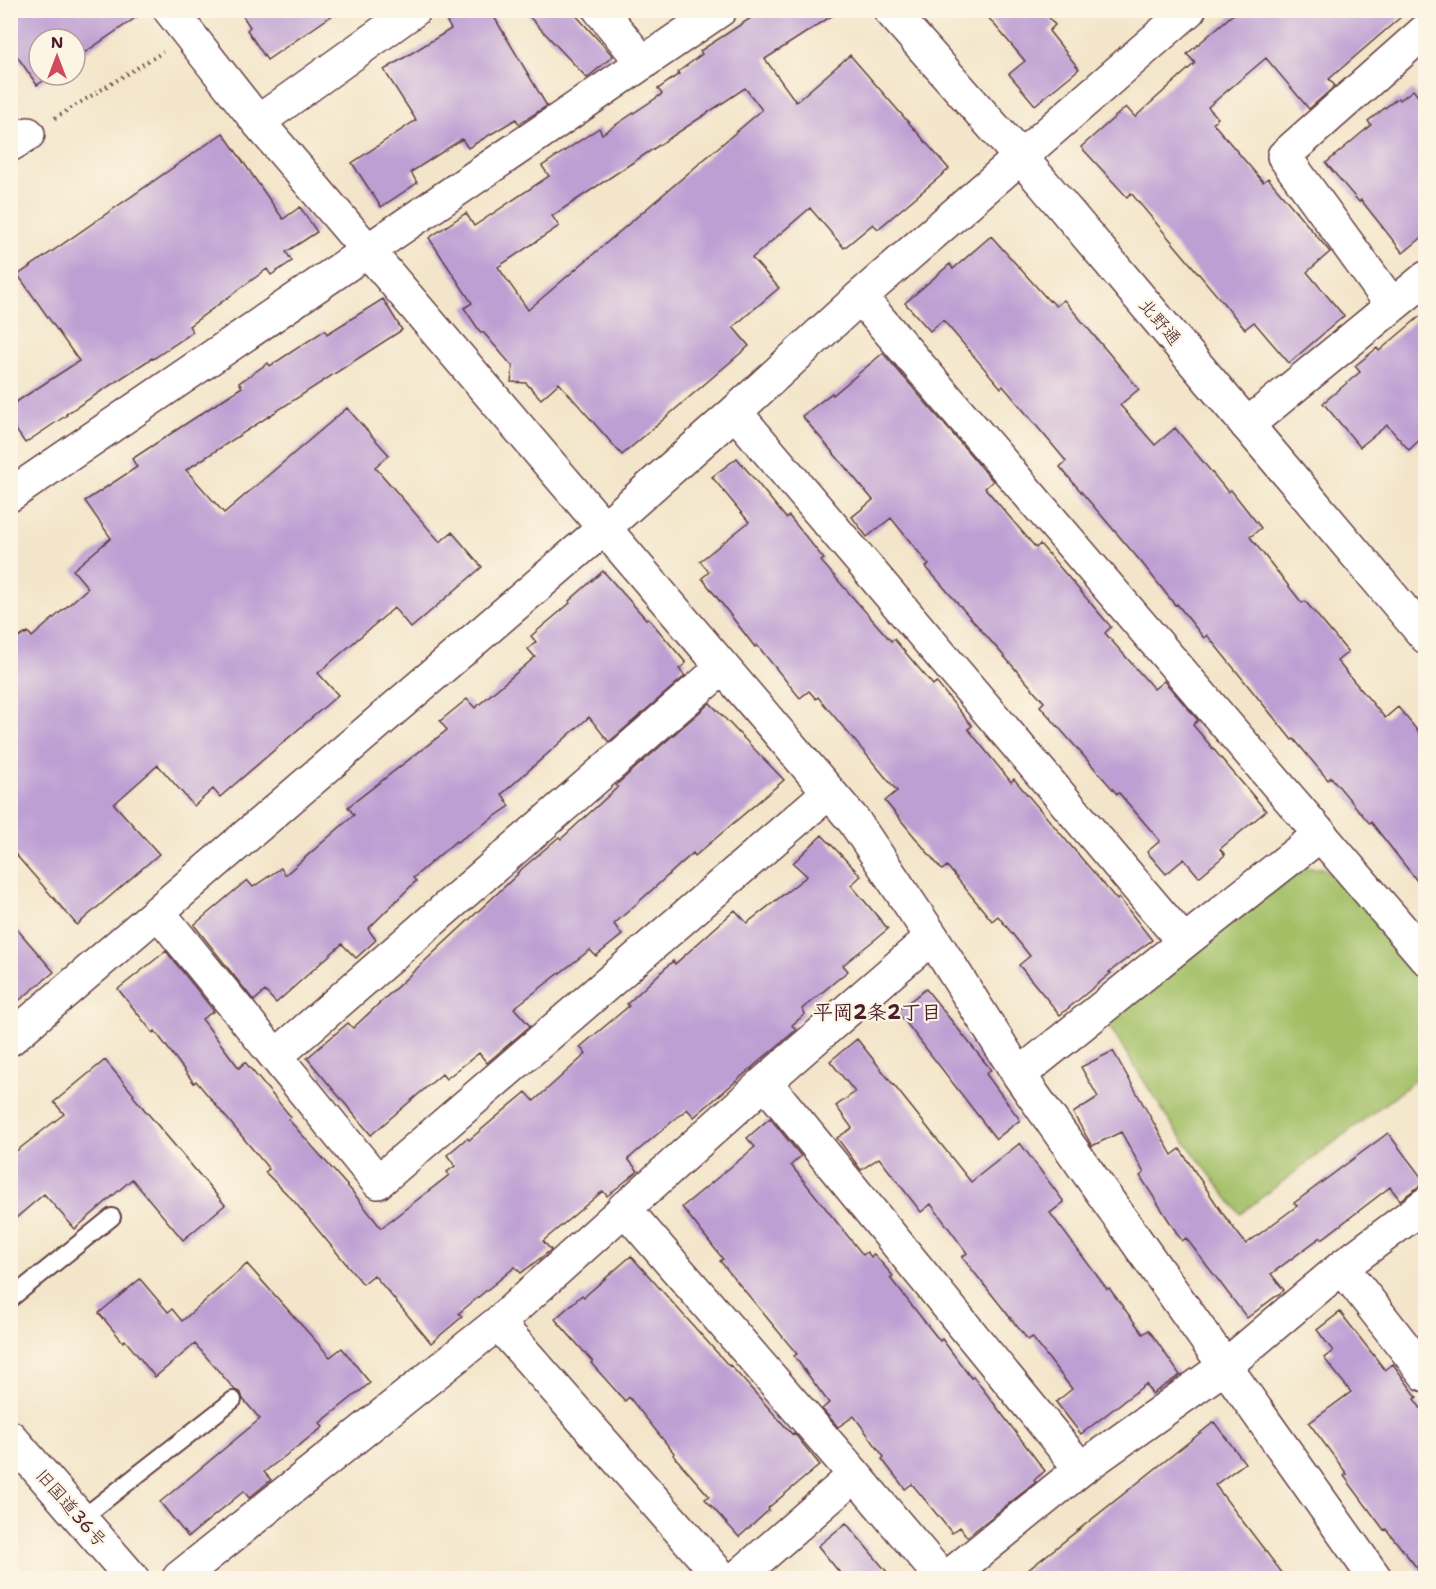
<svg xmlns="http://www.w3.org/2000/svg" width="1436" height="1589" font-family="'Shantell Sans','Klee One',sans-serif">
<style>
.green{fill:#a2bf66;stroke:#766f48;stroke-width:1.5}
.building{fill:#bd9fd3;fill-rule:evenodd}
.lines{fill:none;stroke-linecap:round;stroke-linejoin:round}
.service-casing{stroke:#633d43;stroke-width:20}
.minor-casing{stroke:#633d43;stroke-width:36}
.tertiary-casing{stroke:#633d43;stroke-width:36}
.path{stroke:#633d43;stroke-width:4;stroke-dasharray:1.5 4.5;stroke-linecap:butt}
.service{stroke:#fff;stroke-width:16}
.minor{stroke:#fff;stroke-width:33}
.tertiary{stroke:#fff;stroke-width:33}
.labels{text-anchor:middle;stroke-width:4.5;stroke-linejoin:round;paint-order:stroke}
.street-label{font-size:18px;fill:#4a1f2b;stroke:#fcf5e5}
.neighbourhood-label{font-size:20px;font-weight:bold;fill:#4a1f2b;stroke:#fcf5e5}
</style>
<rect width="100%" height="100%" fill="#fcf5e5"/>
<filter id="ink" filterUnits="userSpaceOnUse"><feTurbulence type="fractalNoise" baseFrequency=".0167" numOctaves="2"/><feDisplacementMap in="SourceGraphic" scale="12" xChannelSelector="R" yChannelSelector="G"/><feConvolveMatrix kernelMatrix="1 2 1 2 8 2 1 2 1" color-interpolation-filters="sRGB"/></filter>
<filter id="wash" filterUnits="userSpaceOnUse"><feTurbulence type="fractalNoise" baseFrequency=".008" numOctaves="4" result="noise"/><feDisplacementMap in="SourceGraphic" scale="24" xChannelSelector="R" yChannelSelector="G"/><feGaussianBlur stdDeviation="1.35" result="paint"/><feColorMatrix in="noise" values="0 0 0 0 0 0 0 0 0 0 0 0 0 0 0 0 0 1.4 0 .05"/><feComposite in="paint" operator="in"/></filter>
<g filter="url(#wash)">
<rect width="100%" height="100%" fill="#f3e5c9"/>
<!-- green -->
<path class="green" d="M 1297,868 L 1323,868 L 1345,884 L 1425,980 L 1425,1073 L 1240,1214 L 1170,1122 L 1104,1018 Z"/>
<g id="blocks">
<!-- building -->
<path class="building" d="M 10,10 L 147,10 L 75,59 L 75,39 L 39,39 L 39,75 L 52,75 L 37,85 L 10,46 Z
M 239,10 L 340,10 L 267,60 L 247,30 L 250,27 Z
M 465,10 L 490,10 L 547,106 L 519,124 L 516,119 L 468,148 L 462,139 L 411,172 L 417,183 L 381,207 L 352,163 L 416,120 L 384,70 L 451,29 L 447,22 Z
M 523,10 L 571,10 L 613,56 L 587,78 Z
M 763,10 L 841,10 L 765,59 L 796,102 L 850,55 L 949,169 L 878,229 L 873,224 L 844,248 L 810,208 L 752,258 L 779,288 L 733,327 L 749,346 L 622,455 L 559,383 L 541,399 L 526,383 L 511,382 L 513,367 L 483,332 L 481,333 L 464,308 L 472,303 L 429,238 L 466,213 L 474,226 L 549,176 L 542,166 L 599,128 L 602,134 L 662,94 L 658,89 L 679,74 L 678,72 L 702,54 L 700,51 ZM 745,88 L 762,110 L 528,310 L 498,267 L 559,226 L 552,216 Z
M 982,10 L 1043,10 L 1055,25 L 1049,31 L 1079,69 L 1035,105 L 1009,74 L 1025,61 Z
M 1238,10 L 1409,10 L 1329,79 L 1335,86 L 1309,109 L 1266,58 L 1208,107 L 1218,118 L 1213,123 L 1263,182 L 1268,178 L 1330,252 L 1307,272 L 1344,316 L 1289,363 L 1254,322 L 1245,329 L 1131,193 L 1127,197 L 1081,147 L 1126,107 L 1135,117 L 1195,63 L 1187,54 Z
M 1413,90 L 1425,105 L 1425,235 L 1403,253 L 1361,200 L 1359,202 L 1326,163 L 1371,125 L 1368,121 L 1398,98 L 1400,100 Z
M 223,133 L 283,219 L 300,207 L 317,232 L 286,252 L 292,261 L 271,275 L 267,269 L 189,326 L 193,332 L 153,359 L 152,358 L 66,414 L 67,415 L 25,443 L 10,421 L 10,406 L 79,361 L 18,275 Z
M 991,236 L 1049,301 L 1050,300 L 1056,306 L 1064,300 L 1139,389 L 1120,405 L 1155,445 L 1175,428 L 1228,492 L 1231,490 L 1261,528 L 1250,537 L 1302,603 L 1305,601 L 1348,652 L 1337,661 L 1385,718 L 1398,707 L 1425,740 L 1425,891 L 1371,822 L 1370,824 L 1331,777 L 1328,780 L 1294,739 L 1292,740 L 1207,635 L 1204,638 L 1177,604 L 1175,605 L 1142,563 L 1060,467 L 1066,461 L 1003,386 L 1001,388 L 943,320 L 930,331 L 905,303 L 950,264 L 953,269 Z
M 383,299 L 402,330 L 186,470 L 224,513 L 347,408 L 389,455 L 375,467 L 440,542 L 452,532 L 482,567 L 411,628 L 394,608 L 318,673 L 338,695 L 220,797 L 213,789 L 194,806 L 158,765 L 114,804 L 159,854 L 77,925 L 10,848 L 10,643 L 28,632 L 32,637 L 88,588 L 73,570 L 111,538 L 85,501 L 137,467 L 132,459 L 242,387 L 239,383 L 268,363 L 270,366 L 325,330 L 327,334 Z
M 1425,312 L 1425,435 L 1409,450 L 1387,425 L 1360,447 L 1323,403 L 1360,372 L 1355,366 L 1377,348 L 1379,351 Z
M 883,353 L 993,481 L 985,488 L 1036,548 L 1040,544 L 1111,627 L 1105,633 L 1154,689 L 1164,681 L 1198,720 L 1193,725 L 1266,811 L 1220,849 L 1225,855 L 1199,877 L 1184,859 L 1166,874 L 1147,852 L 1160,841 L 1119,793 L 1117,794 L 1040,706 L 1044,702 L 926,567 L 929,565 L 891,518 L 867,537 L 852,517 L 873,500 L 802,416 L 832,393 L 833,395 Z
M 737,458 L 786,518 L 789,516 L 824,559 L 821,561 L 891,641 L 894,639 L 933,685 L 936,682 L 972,726 L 968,729 L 1011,782 L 1014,779 L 1117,900 L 1119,898 L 1152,940 L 1109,972 L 1111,973 L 1060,1015 L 1019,965 L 1030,956 L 998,916 L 992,921 L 947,866 L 942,870 L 885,801 L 897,791 L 818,697 L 816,699 L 809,691 L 800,698 L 757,645 L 755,647 L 702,578 L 709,572 L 700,561 L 749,522 L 712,477 Z
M 603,571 L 646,619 L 648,618 L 686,663 L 679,669 L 685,676 L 609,742 L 589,717 L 502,794 L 510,806 L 457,842 L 456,841 L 413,878 L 416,881 L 368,929 L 376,940 L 356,958 L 342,944 L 276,1003 L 265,991 L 254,1001 L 194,925 L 247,880 L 253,887 L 281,868 L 285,875 L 354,815 L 348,807 L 447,730 L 440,721 L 467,699 L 475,708 L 535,657 L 528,649 L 536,642 L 531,636 L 570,603 L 569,601 Z
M 710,703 L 784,780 L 695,856 L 693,853 L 614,924 L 622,935 L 596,956 L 590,950 L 514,1008 L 530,1026 L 487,1063 L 479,1053 L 446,1079 L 442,1074 L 371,1135 L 307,1058 L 348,1023 L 353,1028 L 518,874 L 517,873 L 559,837 L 561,839 L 618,787 L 616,785 Z
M 822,835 L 861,876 L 851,885 L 888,929 L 843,965 L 848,971 L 802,1009 L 805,1014 L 792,1025 L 796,1030 L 694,1117 L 687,1109 L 628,1159 L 638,1171 L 607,1196 L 603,1191 L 543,1241 L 551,1250 L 521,1273 L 515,1267 L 459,1313 L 462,1317 L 431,1343 L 374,1275 L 363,1284 L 293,1200 L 265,1172 L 269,1169 L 196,1081 L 194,1083 L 155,1031 L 153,1033 L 118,989 L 166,951 L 214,1011 L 202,1019 L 239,1068 L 245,1062 L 291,1117 L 288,1119 L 351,1190 L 381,1228 L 449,1175 L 447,1172 L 455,1166 L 447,1155 L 467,1138 L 469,1140 L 526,1092 L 534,1101 L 586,1054 L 580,1047 L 629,1006 L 627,1004 L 673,961 L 675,964 L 735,910 L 747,923 L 807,876 L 793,863 Z
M 10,921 L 54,972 L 10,1008 Z
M 926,989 L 991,1070 L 986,1074 L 1020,1120 L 996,1139 L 897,1011 Z
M 857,1039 L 971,1182 L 1020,1143 L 1064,1202 L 1050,1213 L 1107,1289 L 1109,1288 L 1143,1334 L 1149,1330 L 1180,1375 L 1152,1394 L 1146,1384 L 1081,1434 L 1056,1402 L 1072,1389 L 1032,1337 L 1028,1340 L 962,1257 L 967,1253 L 931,1204 L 921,1212 L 879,1158 L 861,1170 L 837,1138 L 852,1128 L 836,1106 L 855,1092 L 830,1061 Z
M 1113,1051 L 1172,1155 L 1180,1149 L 1223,1214 L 1246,1244 L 1297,1206 L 1294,1203 L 1388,1133 L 1425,1182 L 1400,1200 L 1390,1187 L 1322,1239 L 1321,1237 L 1271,1274 L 1284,1290 L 1247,1318 L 1186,1238 L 1182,1241 L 1140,1176 L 1144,1173 L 1121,1132 L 1092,1146 L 1073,1113 L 1098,1097 L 1081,1067 Z
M 105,1060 L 134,1095 L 133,1096 L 225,1205 L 183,1240 L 132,1179 L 75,1229 L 44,1194 L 10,1223 L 10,1156 L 64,1114 L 54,1102 Z
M 770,1118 L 801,1156 L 791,1165 L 863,1255 L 867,1252 L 871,1257 L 874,1254 L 893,1276 L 890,1278 L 940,1341 L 942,1339 L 971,1378 L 973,1376 L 1045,1471 L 1034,1480 L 1036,1482 L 967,1537 L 960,1527 L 952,1533 L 912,1484 L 905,1489 L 882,1459 L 884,1457 L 854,1416 L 838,1427 L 822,1409 L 829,1403 L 794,1356 L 797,1354 L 720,1261 L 723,1259 L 682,1207 L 755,1147 L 747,1138 Z
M 631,1256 L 729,1366 L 730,1365 L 792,1434 L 794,1433 L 820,1465 L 768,1508 L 769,1510 L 739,1537 L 705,1499 L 709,1496 L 673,1455 L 674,1453 L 629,1397 L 625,1401 L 591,1363 L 593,1362 L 555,1319 L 582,1295 L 584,1297 Z
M 247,1264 L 330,1357 L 342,1348 L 370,1383 L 320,1423 L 323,1427 L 264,1472 L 271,1480 L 249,1498 L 244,1491 L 188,1537 L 160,1502 L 260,1419 L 243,1399 L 241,1393 L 235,1390 L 195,1344 L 155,1377 L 125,1340 L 123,1342 L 99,1313 L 140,1279 L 168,1312 L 172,1309 L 182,1321 Z
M 1340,1312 L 1385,1370 L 1393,1364 L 1417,1397 L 1414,1399 L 1425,1414 L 1425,1578 L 1386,1529 L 1384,1530 L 1344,1476 L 1347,1474 L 1309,1423 L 1351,1392 L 1324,1358 L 1333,1351 L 1317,1330 Z
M 1214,1422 L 1245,1463 L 1215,1485 L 1286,1578 L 1018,1578 Z
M 846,1523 L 892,1578 L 844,1578 L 818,1546 Z"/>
</g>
</g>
<g filter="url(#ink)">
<use href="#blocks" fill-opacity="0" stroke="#633d43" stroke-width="1.5"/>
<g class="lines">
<defs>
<path id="service" d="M 10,1299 L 112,1217
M 81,1519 L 233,1400"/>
<path id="minor" d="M 170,10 L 258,122 L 854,821 L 932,937 L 1019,1075 L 1375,1578
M 600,10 L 643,63
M 258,122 L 414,10
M 10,145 L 28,134
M 860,297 L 1426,958
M 1392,305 L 1284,156 L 1426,30
M 735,412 L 1184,942
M 1247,425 L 1426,278
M 10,495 L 720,10
M 158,912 L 378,1182 L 829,792
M 10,1039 L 603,529 L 735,412 L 860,297 L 1189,10
M 276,1056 L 722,668
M 1019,1075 L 1184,942 L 1321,834
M 765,1082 L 1081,1469
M 624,1208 L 855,1475 L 942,1578
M 1342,1267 L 1426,1375
M 498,1323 L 722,1578
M 179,1578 L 498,1323 L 765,1082 L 932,937
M 737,1578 L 855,1475
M 947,1578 L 1081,1469 L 1224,1367 L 1342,1267 L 1426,1204"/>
<path id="tertiary" d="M 890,10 L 1043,183 L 1426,637
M 10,1437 L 132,1578"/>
</defs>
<!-- service casing -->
<use href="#service" class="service-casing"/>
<!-- minor casing -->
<use href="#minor" class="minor-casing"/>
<!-- tertiary casing -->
<use href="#tertiary" class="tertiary-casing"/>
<!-- path -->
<path class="path" d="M 55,118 L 163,52"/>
<!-- service -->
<use href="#service" class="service"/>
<!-- minor -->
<use href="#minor" class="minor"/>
<!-- tertiary -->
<use href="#tertiary" class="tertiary"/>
</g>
</g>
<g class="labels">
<!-- street labels -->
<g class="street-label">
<text transform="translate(1160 322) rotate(50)" y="6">北野通</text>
<text transform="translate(71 1508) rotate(49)" y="6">旧国道36号</text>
</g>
<!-- neighbourhood labels -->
<g class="neighbourhood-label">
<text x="877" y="1019">平岡2条2丁目</text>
</g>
</g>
<!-- margin -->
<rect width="1436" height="1589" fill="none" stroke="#fcf5e5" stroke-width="36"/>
<!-- north arrow -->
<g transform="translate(57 57)"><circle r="28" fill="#fcf5e5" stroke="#b59f9b" stroke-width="1.5"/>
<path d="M0-4.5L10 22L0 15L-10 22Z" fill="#d1495b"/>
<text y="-9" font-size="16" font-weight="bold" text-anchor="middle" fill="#4a1f2b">N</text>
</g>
</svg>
